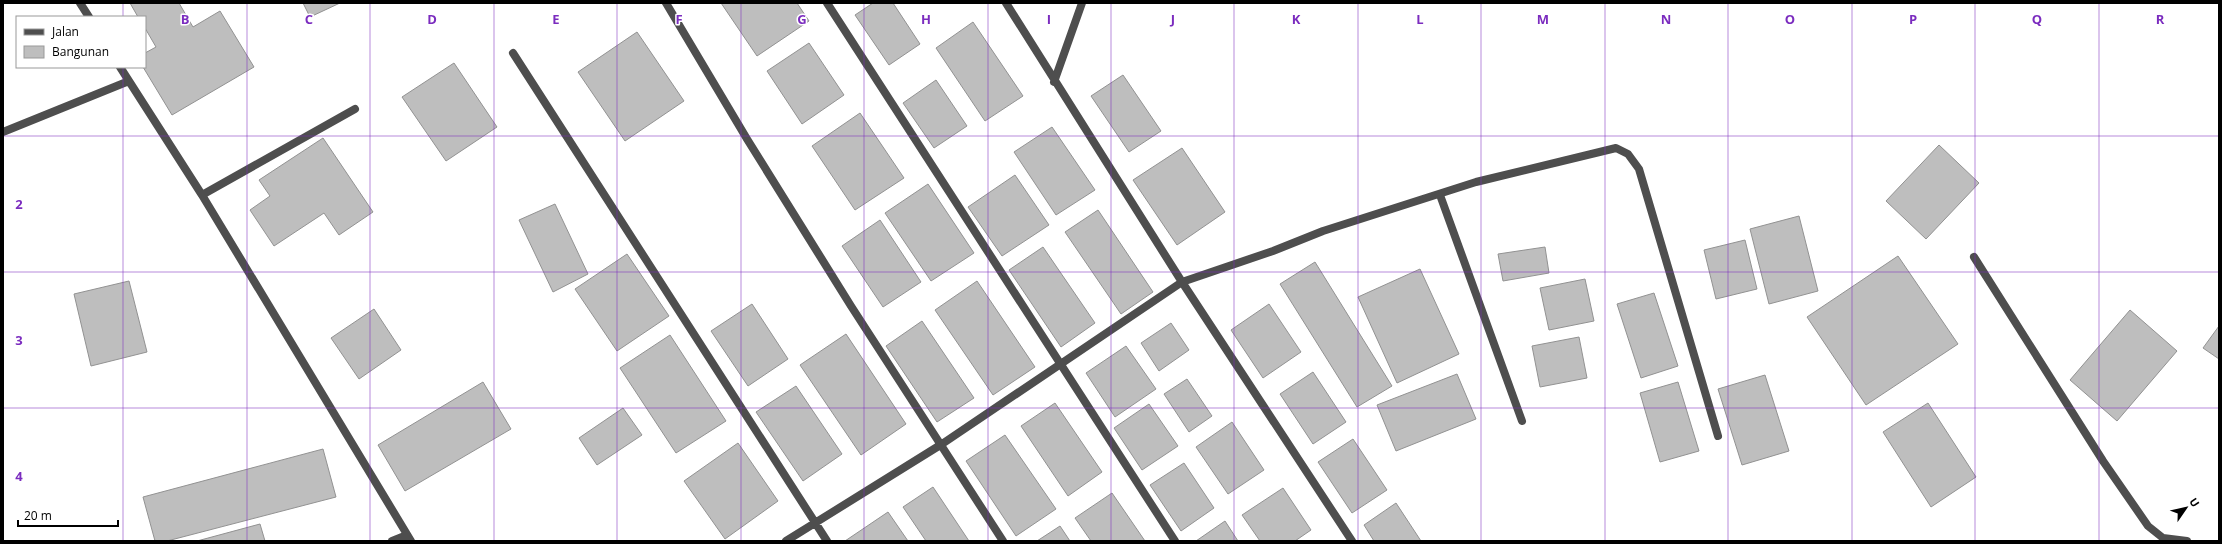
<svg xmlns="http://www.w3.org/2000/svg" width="2222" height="544" font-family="'Open Sans',sans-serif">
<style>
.building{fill:#bebebe;stroke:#929292}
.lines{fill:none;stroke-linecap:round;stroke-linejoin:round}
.minor{stroke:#4e4e4e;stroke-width:8}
.grid{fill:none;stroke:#7b2cbf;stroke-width:1;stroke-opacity:0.55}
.grid-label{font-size:13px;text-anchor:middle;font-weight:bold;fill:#7b2cbf;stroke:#fff;stroke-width:3;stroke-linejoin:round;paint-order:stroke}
</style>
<rect width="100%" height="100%" fill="#fff"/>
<!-- building -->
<path class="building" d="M 130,3 L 179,3 L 193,27 L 220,11 L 254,67 L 172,115 L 143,67 L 145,53 L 156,47 L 145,28 L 145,17 L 138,17 Z
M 303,3 L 340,3 L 310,17 Z
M 721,3 L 797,3 L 809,21 L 757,56 Z
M 873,3 L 893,3 L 920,44 L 889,65 L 855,15 Z
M 973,22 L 1023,96 L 985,121 L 936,48 Z
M 637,32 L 684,101 L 625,141 L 578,72 Z
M 809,43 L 844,95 L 802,124 L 767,71 Z
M 454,63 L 497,127 L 446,161 L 402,97 Z
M 1123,75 L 1161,131 L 1129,152 L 1091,96 Z
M 936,80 L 967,126 L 934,148 L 903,103 Z
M 860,113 L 904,178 L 855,210 L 812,146 Z
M 1052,127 L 1095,190 L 1056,215 L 1014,152 Z
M 323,138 L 373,212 L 339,235 L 324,213 L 274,246 L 250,210 L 270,196 L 259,180 Z
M 1939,145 L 1979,183 L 1926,239 L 1886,201 Z
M 1182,148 L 1225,212 L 1177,245 L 1133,180 Z
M 1015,175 L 1049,225 L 1002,256 L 968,207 Z
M 928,184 L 974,253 L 931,281 L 885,213 Z
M 555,204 L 588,274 L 553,292 L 519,220 Z
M 1098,210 L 1153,292 L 1121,314 L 1065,232 Z
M 1799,216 L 1818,291 L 1769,304 L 1750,229 Z
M 880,220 L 921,282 L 883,307 L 842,246 Z
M 1745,240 L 1757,289 L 1716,299 L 1704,250 Z
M 1043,247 L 1095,323 L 1061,347 L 1009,270 Z
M 1545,247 L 1549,273 L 1503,281 L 1498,254 Z
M 627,254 L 669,316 L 617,351 L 575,289 Z
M 1898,256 L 1958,344 L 1866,405 L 1807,317 Z
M 1315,262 L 1392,386 L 1357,407 L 1280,284 Z
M 1420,269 L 1459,354 L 1397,383 L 1358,297 Z
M 1585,279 L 1594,321 L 1549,330 L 1540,288 Z
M 129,281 L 147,352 L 91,366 L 74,294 Z
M 977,281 L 1035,367 L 993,395 L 935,310 Z
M 1654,293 L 1678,366 L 1641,378 L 1617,304 Z
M 752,304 L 788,359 L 748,386 L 711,331 Z
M 1269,304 L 1301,352 L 1263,378 L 1231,330 Z
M 374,309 L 401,350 L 359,379 L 331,338 Z
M 2130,310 L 2177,351 L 2117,421 L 2070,380 Z
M 922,321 L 974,398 L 937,422 L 886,346 Z
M 1171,323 L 1189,350 L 1159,371 L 1141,343 Z
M 2219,326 L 2219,359 L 2203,348 Z
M 846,334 L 906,424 L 861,455 L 800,365 Z
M 670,335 L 726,421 L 676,453 L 620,368 Z
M 1579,337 L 1587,378 L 1540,387 L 1532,346 Z
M 1126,346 L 1156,389 L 1115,417 L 1086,373 Z
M 1313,372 L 1346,422 L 1313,444 L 1280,394 Z
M 1457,374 L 1476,419 L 1396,451 L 1377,405 Z
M 1765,375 L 1789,451 L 1742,465 L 1718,389 Z
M 1187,379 L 1212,416 L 1189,432 L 1164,394 Z
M 483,382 L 511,429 L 405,491 L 378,445 Z
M 1678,382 L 1699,451 L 1660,462 L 1640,393 Z
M 796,386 L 842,454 L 803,481 L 756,412 Z
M 1055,403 L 1102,472 L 1068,496 L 1021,426 Z
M 1928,403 L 1976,477 L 1931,507 L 1883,432 Z
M 1149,404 L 1178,446 L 1142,470 L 1114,428 Z
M 623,408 L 642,435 L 597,465 L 579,438 Z
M 1232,422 L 1264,470 L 1228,494 L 1196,447 Z
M 1005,435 L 1056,509 L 1016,536 L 966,461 Z
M 1353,439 L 1387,490 L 1352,513 L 1318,462 Z
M 738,443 L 778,501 L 725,539 L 684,481 Z
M 323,449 L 336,497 L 167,541 L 155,541 L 143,497 Z
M 1184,463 L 1214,508 L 1181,531 L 1150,485 Z
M 933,487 L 969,541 L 926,541 L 903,507 Z
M 1283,488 L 1311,530 L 1295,541 L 1260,541 L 1242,515 Z
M 1112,493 L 1145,541 L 1091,541 L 1075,518 Z
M 1396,503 L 1421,541 L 1374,541 L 1364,525 Z
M 888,512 L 908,541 L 845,541 Z
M 1225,521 L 1238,541 L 1196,541 Z
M 260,524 L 265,541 L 197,541 Z
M 1060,526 L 1070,541 L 1037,541 Z"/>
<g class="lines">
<!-- minor -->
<path class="minor" d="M 80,3 L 89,17
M 666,3 L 747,139 L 851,306 L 1003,541
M 827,3 L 1175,541
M 1006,3 L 1182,282 L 1352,541
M 513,53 L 827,541
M 120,67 L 202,195 L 411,541
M 1054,82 L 1082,3
M 3,132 L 129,81
M 202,195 L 355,109
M 1440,195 L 1522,421
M 1974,257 L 2103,461 L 2148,526 L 2163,538 L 2187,541
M 392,541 L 407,535
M 786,541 L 942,444 L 1182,282 L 1273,251 L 1323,231 L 1476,182 L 1616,148 L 1628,154 L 1639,169 L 1718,436"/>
</g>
<!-- grid -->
<path class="grid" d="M 123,3 L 123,17M 247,3 L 247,541M 370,3 L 370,541M 494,3 L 494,541M 617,3 L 617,541M 741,3 L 741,541M 864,3 L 864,541M 988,3 L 988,541M 1111,3 L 1111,541M 1234,3 L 1234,541M 1358,3 L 1358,541M 1481,3 L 1481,541M 1605,3 L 1605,541M 1728,3 L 1728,541M 1852,3 L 1852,541M 1975,3 L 1975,541M 2099,3 L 2099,541M 123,67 L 123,541M 3,136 L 2219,136M 3,272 L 2219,272M 3,408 L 2219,408"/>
<g class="grid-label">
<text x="185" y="24">B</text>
<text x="309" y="24">C</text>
<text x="432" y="24">D</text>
<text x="556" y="24">E</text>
<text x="679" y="24">F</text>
<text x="802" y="24">G</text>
<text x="926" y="24">H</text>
<text x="1049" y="24">I</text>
<text x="1173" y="24">J</text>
<text x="1296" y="24">K</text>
<text x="1420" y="24">L</text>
<text x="1543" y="24">M</text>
<text x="1666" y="24">N</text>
<text x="1790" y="24">O</text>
<text x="1913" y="24">P</text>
<text x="2037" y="24">Q</text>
<text x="2160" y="24">R</text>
<text x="19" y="209">2</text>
<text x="19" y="345">3</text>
<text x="19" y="481">4</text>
</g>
<!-- border -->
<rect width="2222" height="544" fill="none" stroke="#000000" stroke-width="8"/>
<!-- legend -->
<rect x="16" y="16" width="130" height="52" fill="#ffffff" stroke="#999999"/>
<rect x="24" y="29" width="20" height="6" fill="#4e4e4e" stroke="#999999"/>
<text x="52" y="36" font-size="12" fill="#000000">Jalan</text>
<rect x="24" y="46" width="20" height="12" fill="#bebebe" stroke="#999999"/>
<text x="52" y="56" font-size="12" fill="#000000">Bangunan</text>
<!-- north arrow -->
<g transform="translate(2186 508) rotate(56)" stroke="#ffffff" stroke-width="3" paint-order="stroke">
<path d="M0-3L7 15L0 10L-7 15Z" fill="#000000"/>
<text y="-6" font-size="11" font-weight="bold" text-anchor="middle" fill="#000000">U</text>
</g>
<!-- scale -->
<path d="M18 520v6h100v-6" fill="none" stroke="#000000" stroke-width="2"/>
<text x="24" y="520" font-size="12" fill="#000000" stroke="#ffffff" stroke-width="3" paint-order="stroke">20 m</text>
</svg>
